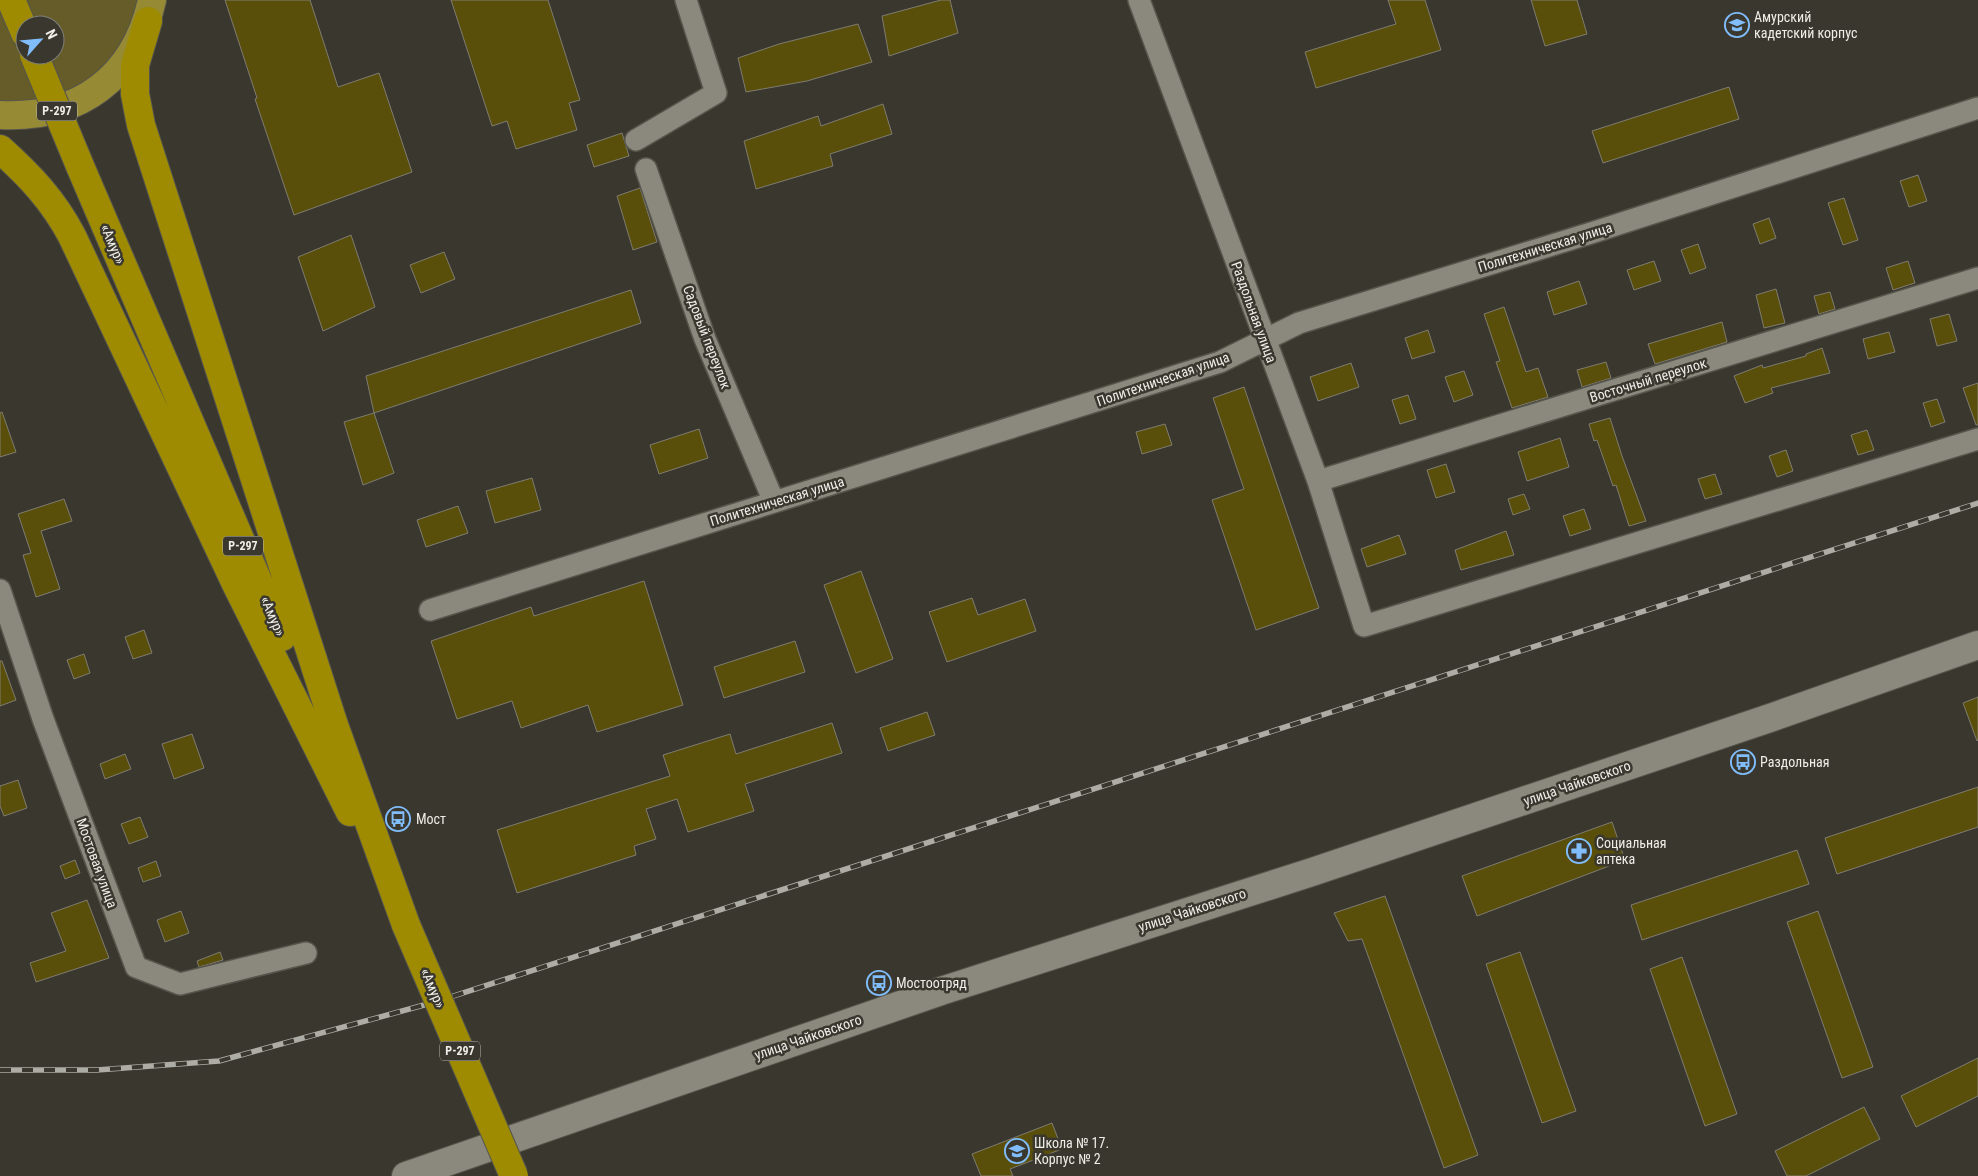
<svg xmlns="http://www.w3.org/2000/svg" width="1978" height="1176" font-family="'Roboto Condensed',sans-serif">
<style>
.grass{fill:#655c2a;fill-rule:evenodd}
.building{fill:#5a4f0a;stroke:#7e7c71}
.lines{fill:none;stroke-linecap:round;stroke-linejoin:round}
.street-casing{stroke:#56554c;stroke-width:24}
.secondary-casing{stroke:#56554c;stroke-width:30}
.primary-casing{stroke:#56554c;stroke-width:30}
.highway-casing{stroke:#56554c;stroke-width:30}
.street{stroke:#8b897e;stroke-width:21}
.secondary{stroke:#8b897e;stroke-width:28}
.primary{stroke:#968a34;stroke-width:28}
.highway{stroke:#9e8b02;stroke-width:28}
.rail-casing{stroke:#adaca5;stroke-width:5.5}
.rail{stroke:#39372e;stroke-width:4;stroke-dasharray:11;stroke-linecap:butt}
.highway-bridge-casing{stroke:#56554c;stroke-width:30;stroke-linecap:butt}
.highway-bridge{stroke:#9e8b02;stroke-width:28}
.labels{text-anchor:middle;stroke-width:5;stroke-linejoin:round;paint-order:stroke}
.shield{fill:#39372e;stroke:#b8b6b0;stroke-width:1}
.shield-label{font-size:12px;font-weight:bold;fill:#eeede7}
.poi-label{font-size:14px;fill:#eeede7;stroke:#39372e;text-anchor:start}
.street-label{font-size:14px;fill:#eeede7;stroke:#39372e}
</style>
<rect width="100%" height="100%" fill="#39372e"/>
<!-- grass -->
<path class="grass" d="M 0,0 L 142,0 L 130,38 L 98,76 L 53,101 L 0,105 ZM 25,25 L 55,25 L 55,55 L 25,55 Z"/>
<!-- building -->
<path class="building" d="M 225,0 L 310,0 L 338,87 L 379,73 L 412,172 L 294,215 L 255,99 L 257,98 Z
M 451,0 L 548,0 L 580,100 L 569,103 L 577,130 L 516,149 L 507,121 L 492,126 Z
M 941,0 L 950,0 L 958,33 L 889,56 L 882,16 Z
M 1388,0 L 1425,0 L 1441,50 L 1316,88 L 1305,52 L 1396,24 Z
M 1531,0 L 1577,0 L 1587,34 L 1545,46 Z
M 858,24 L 872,62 L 807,81 L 746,92 L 738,58 L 779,44 Z
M 1729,87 L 1739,119 L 1603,163 L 1592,131 Z
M 883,104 L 892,134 L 830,154 L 833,166 L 756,189 L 744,141 L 818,116 L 821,126 Z
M 622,133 L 629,156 L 594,167 L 587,145 Z
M 1918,175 L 1927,201 L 1909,207 L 1900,181 Z
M 640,188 L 657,242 L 633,250 L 617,196 Z
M 1844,198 L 1858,240 L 1843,245 L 1828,203 Z
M 1769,218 L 1776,238 L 1760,244 L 1753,224 Z
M 351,235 L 375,307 L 323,331 L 298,257 Z
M 1698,244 L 1706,268 L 1690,274 L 1681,250 Z
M 444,252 L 455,279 L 421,293 L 410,265 Z
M 1654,261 L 1661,281 L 1634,290 L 1627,270 Z
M 1908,261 L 1915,283 L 1893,290 L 1886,268 Z
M 1579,281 L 1587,304 L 1554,315 L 1547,292 Z
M 1776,289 L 1785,323 L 1764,328 L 1756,295 Z
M 631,290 L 641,323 L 374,413 L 366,376 Z
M 1830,292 L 1835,309 L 1819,314 L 1814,296 Z
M 1504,307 L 1526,372 L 1538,368 L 1548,397 L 1512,408 L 1496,362 L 1500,361 L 1484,314 Z
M 1949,314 L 1957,341 L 1937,346 L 1930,319 Z
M 1722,322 L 1727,342 L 1655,364 L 1648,344 Z
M 1428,330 L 1435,352 L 1412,359 L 1405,338 Z
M 1889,332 L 1895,352 L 1868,359 L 1863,339 Z
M 1822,348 L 1830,373 L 1771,388 L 1773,393 L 1745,403 L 1734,376 L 1762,365 L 1763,368 L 1806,356 L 1806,354 Z
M 1606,362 L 1611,378 L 1582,387 L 1577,370 Z
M 1351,363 L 1359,387 L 1318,401 L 1310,377 Z
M 1464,371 L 1473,395 L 1454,402 L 1445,377 Z
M 1978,383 L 1978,425 L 1976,425 L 1963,388 Z
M 1244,387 L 1319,608 L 1256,630 L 1212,500 L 1244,489 L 1213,398 Z
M 1408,395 L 1416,419 L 1400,424 L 1392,400 Z
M 1937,399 L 1945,422 L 1931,427 L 1923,403 Z
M 2,412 L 16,452 L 0,457 L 0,413 Z
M 374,413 L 394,473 L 363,485 L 344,422 Z
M 1610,418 L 1622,456 L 1646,521 L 1629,526 L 1616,485 L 1613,486 L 1597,440 L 1594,441 L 1589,424 Z
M 1165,424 L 1172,445 L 1142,454 L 1136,432 Z
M 699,429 L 708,458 L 659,474 L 650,445 Z
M 1867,430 L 1874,450 L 1858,455 L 1851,435 Z
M 1560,438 L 1569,467 L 1527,481 L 1518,452 Z
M 1786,450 L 1793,471 L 1777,477 L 1769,456 Z
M 1446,464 L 1455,492 L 1436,498 L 1427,470 Z
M 1715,474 L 1722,494 L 1705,499 L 1698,479 Z
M 532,478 L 541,510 L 495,523 L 486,491 Z
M 1524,494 L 1530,509 L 1513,515 L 1508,499 Z
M 64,499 L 72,521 L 41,531 L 60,589 L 36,597 L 23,555 L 31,553 L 18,514 Z
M 458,506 L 468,533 L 426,547 L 417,520 Z
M 1584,509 L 1591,529 L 1570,536 L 1563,516 Z
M 1506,531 L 1514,555 L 1461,570 L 1455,550 Z
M 1399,535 L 1406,554 L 1367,567 L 1361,549 Z
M 861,571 L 893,659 L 856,673 L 824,585 Z
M 644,581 L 683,705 L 597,732 L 588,705 L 521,728 L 512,701 L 457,719 L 431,641 L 531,607 L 534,616 Z
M 972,598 L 978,615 L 1025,599 L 1036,631 L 947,662 L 929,612 Z
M 144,630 L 152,653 L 133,659 L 125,637 Z
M 795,641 L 805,672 L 724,698 L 714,667 Z
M 84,654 L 90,673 L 74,679 L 67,660 Z
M 0,661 L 2,661 L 16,700 L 0,706 Z
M 1978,697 L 1978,740 L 1977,741 L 1963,703 Z
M 927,712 L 935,735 L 888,751 L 880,728 Z
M 832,723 L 842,753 L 745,784 L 754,811 L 688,832 L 677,799 L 646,809 L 656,839 L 634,846 L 636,855 L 517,893 L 497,830 L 670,776 L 663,755 L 730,734 L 736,754 Z
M 192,734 L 204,768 L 174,779 L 162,744 Z
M 125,754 L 131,769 L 105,779 L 100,764 Z
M 18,780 L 27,808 L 4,816 L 0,806 L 0,786 Z
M 1978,787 L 1978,827 L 1837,874 L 1825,838 Z
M 140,817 L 148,837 L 129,844 L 121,824 Z
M 1612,822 L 1625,860 L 1477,916 L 1462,876 Z
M 1797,850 L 1809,884 L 1642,940 L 1631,905 Z
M 75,860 L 80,873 L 65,879 L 60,866 Z
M 156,861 L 161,876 L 143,882 L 138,868 Z
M 1385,896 L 1478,1155 L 1444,1168 L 1362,939 L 1348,941 L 1334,913 Z
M 87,900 L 109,958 L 36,982 L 30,963 L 66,951 L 51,913 Z
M 181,911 L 189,933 L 165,942 L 157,920 Z
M 1818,911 L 1873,1067 L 1842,1078 L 1787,922 Z
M 220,952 L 223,960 L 199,967 L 197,961 Z
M 1520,952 L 1576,1111 L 1542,1123 L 1486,964 Z
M 1682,957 L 1737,1114 L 1705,1126 L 1650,969 Z
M 1978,1058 L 1978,1096 L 1916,1127 L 1901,1096 Z
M 1864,1107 L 1880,1139 L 1806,1176 L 1787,1176 L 1775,1151 Z
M 1052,1123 L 1062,1149 L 1010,1169 L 1013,1176 L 981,1176 L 972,1154 Z"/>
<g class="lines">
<defs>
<path id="street" d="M 1139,0 L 1318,481 L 1364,626 L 1978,439
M 636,140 L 716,93 L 686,0
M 646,169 L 705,339 L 774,502
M 1318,481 L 1978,278
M 0,590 L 43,719 L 136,967 L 180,984 L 306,953
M 430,610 L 1220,362 L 1299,323 L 1591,233 L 1978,108"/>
<path id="secondary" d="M 406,1176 L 941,991 L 1312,872 L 1770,718 L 1978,645"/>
<path id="primary" d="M 0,115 C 79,119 135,78 152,0"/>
<path id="highway" d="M 11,0 L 25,33
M 148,21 L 135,65 L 135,94 L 141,125 L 334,725 L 406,925
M 0,149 C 30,176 53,200 72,236 L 237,586 L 350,812
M 80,166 L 282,637"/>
</defs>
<!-- street casing -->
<use href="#street" class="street-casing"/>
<!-- secondary casing -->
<use href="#secondary" class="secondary-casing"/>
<!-- primary casing -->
<use href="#primary" class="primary-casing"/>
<!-- highway casing -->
<use href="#highway" class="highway-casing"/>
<!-- street -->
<use href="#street" class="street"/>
<!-- secondary -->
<use href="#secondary" class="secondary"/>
<!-- primary -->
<use href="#primary" class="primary"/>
<!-- highway -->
<use href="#highway" class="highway"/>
<defs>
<path id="rail" d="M 0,1070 L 97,1070 L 219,1061 L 435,1002 L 1978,503"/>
</defs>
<!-- rail casing -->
<use href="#rail" class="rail-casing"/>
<!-- rail -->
<use href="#rail" class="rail"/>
<defs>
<path id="highway-bridge" d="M 34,55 L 80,166
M 406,925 L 514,1176"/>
</defs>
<!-- highway-bridge casing -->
<use href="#highway-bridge" class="highway-bridge-casing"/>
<!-- highway-bridge -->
<use href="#highway-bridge" class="highway-bridge"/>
</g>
<!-- icons -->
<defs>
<symbol id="school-ring" viewBox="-11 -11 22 22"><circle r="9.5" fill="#39372e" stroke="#80bdfa" stroke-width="1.5"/><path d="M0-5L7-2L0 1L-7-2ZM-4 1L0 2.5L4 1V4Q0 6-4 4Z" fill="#80bdfa"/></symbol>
<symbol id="bus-ring" viewBox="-11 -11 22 22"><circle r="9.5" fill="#39372e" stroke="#80bdfa" stroke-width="1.5"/><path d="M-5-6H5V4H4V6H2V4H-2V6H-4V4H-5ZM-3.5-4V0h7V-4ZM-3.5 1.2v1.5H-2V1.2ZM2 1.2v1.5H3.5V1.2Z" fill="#80bdfa"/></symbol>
<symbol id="pharmacy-ring" viewBox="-11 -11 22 22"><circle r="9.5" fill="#39372e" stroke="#80bdfa" stroke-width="1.5"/><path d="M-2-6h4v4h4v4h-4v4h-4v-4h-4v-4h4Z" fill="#80bdfa"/></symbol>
</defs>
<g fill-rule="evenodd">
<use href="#school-ring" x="1723" y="11" width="28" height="28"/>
<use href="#bus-ring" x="1729" y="748" width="28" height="28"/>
<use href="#bus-ring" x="384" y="805" width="28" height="28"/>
<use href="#pharmacy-ring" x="1565" y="837" width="28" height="28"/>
<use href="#bus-ring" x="865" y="969" width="28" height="28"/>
<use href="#school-ring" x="1003" y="1137" width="28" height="28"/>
</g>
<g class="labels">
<!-- shield labels -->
<g class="shield">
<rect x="37" y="101.5" width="40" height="19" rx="4"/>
<rect x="223" y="536.5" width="40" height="19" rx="4"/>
<rect x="440" y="1041.5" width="40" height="19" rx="4"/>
</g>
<g class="shield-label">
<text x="57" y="115">Р-297</text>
<text x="243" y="550">Р-297</text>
<text x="460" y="1055">Р-297</text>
</g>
<!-- poi labels -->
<g class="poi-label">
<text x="1754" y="22">Амурский<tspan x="1754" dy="16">кадетский корпус</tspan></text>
<text x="1760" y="767">Раздольная</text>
<text x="416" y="824">Мост</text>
<text x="1596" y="848">Социальная<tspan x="1596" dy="16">аптека</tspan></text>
<text x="896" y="988">Мостоотряд</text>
<text x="1034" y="1148">Школа № 17.<tspan x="1034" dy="16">Корпус № 2</tspan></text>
</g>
<!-- street labels -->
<g class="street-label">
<text transform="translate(113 244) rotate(67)" y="5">«Амур»</text>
<text transform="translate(1545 247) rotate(-17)" y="5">Политехническая улица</text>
<text transform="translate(1254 312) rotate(70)" y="5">Раздольная улица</text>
<text transform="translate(707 337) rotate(69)" y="5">Садовый переулок</text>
<text transform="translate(1163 379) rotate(-19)" y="5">Политехническая улица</text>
<text transform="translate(1648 380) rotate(-17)" y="5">Восточный переулок</text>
<text transform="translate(777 501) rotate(-17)" y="5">Политехническая улица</text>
<text transform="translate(273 616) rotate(67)" y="5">«Амур»</text>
<text transform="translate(1577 783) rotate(-19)" y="5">улица Чайковского</text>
<text transform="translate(97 863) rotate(70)" y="5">Мостовая улица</text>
<text transform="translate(1192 910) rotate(-18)" y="5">улица Чайковского</text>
<text transform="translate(433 988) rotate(67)" y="5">«Амур»</text>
<text transform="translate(808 1037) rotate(-19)" y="5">улица Чайковского</text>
</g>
</g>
<!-- north arrow -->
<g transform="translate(40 40) rotate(63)"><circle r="24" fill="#39372e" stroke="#818078"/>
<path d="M0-4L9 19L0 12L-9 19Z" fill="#80bdfa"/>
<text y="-8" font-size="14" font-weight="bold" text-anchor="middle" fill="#eeede7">N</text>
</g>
</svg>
